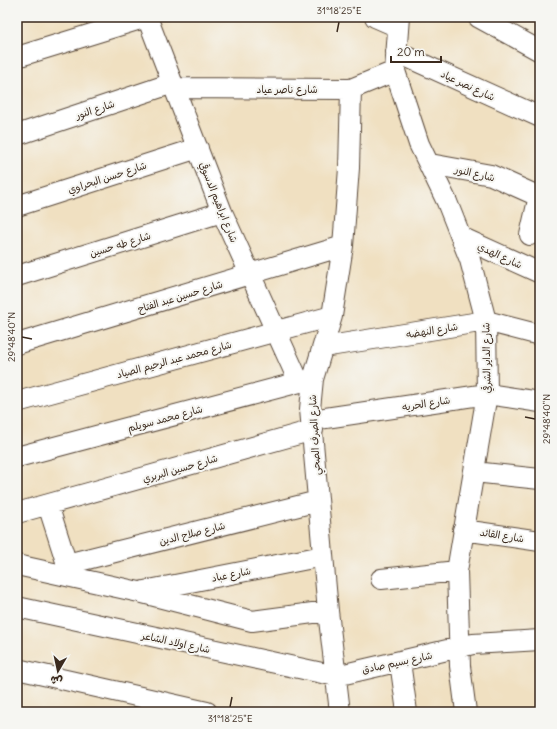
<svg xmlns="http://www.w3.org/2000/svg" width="557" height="729" font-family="Delius,'Playpen Sans Arabic',sans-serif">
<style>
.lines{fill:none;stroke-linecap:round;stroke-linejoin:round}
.minor-casing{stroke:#564536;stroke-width:22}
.minor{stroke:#fff;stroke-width:20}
.ticks{fill:none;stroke:#3b2a1e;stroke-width:1.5}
.labels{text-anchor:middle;stroke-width:4;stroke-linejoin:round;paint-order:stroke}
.street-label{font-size:10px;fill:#3b2a1e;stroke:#f6f6f2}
.neatline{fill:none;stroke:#3b2a1e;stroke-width:1.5}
.ticks-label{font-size:10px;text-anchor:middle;fill:#3b2a1e}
</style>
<rect width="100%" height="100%" fill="#f6f6f2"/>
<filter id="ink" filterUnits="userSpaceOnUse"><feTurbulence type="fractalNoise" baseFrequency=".025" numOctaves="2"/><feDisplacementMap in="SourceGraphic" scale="8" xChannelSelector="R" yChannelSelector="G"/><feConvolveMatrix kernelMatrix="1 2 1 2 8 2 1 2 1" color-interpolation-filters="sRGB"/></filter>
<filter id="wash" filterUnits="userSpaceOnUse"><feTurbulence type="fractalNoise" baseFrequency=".012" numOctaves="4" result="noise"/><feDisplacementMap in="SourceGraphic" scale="16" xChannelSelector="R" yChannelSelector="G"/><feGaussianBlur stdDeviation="0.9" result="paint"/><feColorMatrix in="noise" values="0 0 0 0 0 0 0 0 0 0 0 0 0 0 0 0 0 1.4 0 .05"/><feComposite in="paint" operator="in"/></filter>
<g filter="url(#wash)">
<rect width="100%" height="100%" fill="#f0e0c1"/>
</g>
<g filter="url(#ink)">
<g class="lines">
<defs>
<path id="minor" d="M 375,17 L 398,27
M 399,17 L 395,71 L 419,144 L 447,202 L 470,260 L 486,321 L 487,394 L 457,571 L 460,666 L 466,712
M 478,17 L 540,51
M 396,52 L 540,117
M 17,57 L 147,17 L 222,212 L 299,382
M 175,88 L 351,89 L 395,71
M 17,135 L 173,83
M 430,164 L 491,175 L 540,197
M 17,206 L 198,148
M 530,235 L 539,196
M 461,237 L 540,273
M 17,276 L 222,212
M 17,344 L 343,246
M 323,347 L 486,321 L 540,335
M 17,402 L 332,316
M 312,420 L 487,394 L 540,402
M 17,457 L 311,379
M 474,472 L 540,479
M 48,505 L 71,577
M 17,513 L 313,430
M 463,530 L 540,541
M 67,564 L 318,501
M 17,565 L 139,592 L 252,621 L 328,611
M 381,579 L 457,571
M 144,591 L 323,556
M 17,607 L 336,676 L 473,644 L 540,640
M 400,662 L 407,712
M 17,669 L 207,712
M 340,712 L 328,611 L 310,409 L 313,379 L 332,316 L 343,246 L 349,168 L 351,89"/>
</defs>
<!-- minor casing -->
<use href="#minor" class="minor-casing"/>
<!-- minor -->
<use href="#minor" class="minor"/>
</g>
</g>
<!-- ticks -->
<path class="ticks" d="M 337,32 L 339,22M 22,337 L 32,339M 525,417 L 535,419M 230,707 L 232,697"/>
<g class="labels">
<!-- street labels -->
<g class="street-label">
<text transform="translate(468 85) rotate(25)" y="4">شارع نصر عياد</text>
<text x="287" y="93">شارع ناصر عياد</text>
<text transform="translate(95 109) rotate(-18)" y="4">شارع النور</text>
<text transform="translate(475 173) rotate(13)" y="4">شارع النور</text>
<text transform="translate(107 177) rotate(-18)" y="4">شارع حسن البحراوي</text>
<text transform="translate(219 202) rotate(68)" y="4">شارع ابراهيم الدسوقي</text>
<text transform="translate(120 244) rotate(-17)" y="4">شارع طه حسين</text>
<text transform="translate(500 255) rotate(25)" y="4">شارع الهدي</text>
<text transform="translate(180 296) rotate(-17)" y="4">شارع حسين عبد الفتاح</text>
<text transform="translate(432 330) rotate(-9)" y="4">شارع النهضه</text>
<text transform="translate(486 358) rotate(-91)" y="4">شارع الداير الشرقي</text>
<text transform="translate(174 359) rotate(-15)" y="4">شارع محمد عبد الرحيم الصياد</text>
<text transform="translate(426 403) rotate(-9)" y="4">شارع الحريه</text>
<text transform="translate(165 418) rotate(-15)" y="4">شارع محمد سويلم</text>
<text transform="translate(314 435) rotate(-93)" y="4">شارع الصرف الصحي</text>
<text transform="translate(180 468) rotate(-16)" y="4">شارع حسين البربري</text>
<text transform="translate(192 533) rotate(-14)" y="4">شارع صلاح الدين</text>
<text transform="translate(502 535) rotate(9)" y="4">شارع القائد</text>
<text transform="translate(231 574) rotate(-11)" y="4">شارع عباد</text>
<text transform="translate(176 642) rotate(12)" y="4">شارع اولاد الشاعر</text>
<text transform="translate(397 662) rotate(-12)" y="4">شارع بسيم صادق</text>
</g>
</g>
<!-- margin -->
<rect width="557" height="729" fill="none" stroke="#f6f6f2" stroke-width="44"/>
<!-- north arrow -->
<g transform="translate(58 671) rotate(189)" stroke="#f6f6f2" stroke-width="3" paint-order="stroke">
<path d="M0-3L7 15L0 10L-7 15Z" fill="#3b2a1e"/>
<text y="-6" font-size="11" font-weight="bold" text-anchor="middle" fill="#3b2a1e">ش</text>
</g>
<!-- scale -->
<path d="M391 56v6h50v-6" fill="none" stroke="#3b2a1e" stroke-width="2"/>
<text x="397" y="56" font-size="12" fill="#3b2a1e" stroke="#f6f6f2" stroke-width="3" paint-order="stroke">20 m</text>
<rect x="22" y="22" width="513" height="685" class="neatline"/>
<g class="ticks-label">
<text x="339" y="14">31°18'25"E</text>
<text transform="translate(11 337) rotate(-90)" y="4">29°48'40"N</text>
<text transform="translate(546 419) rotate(-90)" y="4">29°48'40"N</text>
<text x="230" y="722">31°18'25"E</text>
</g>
</svg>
